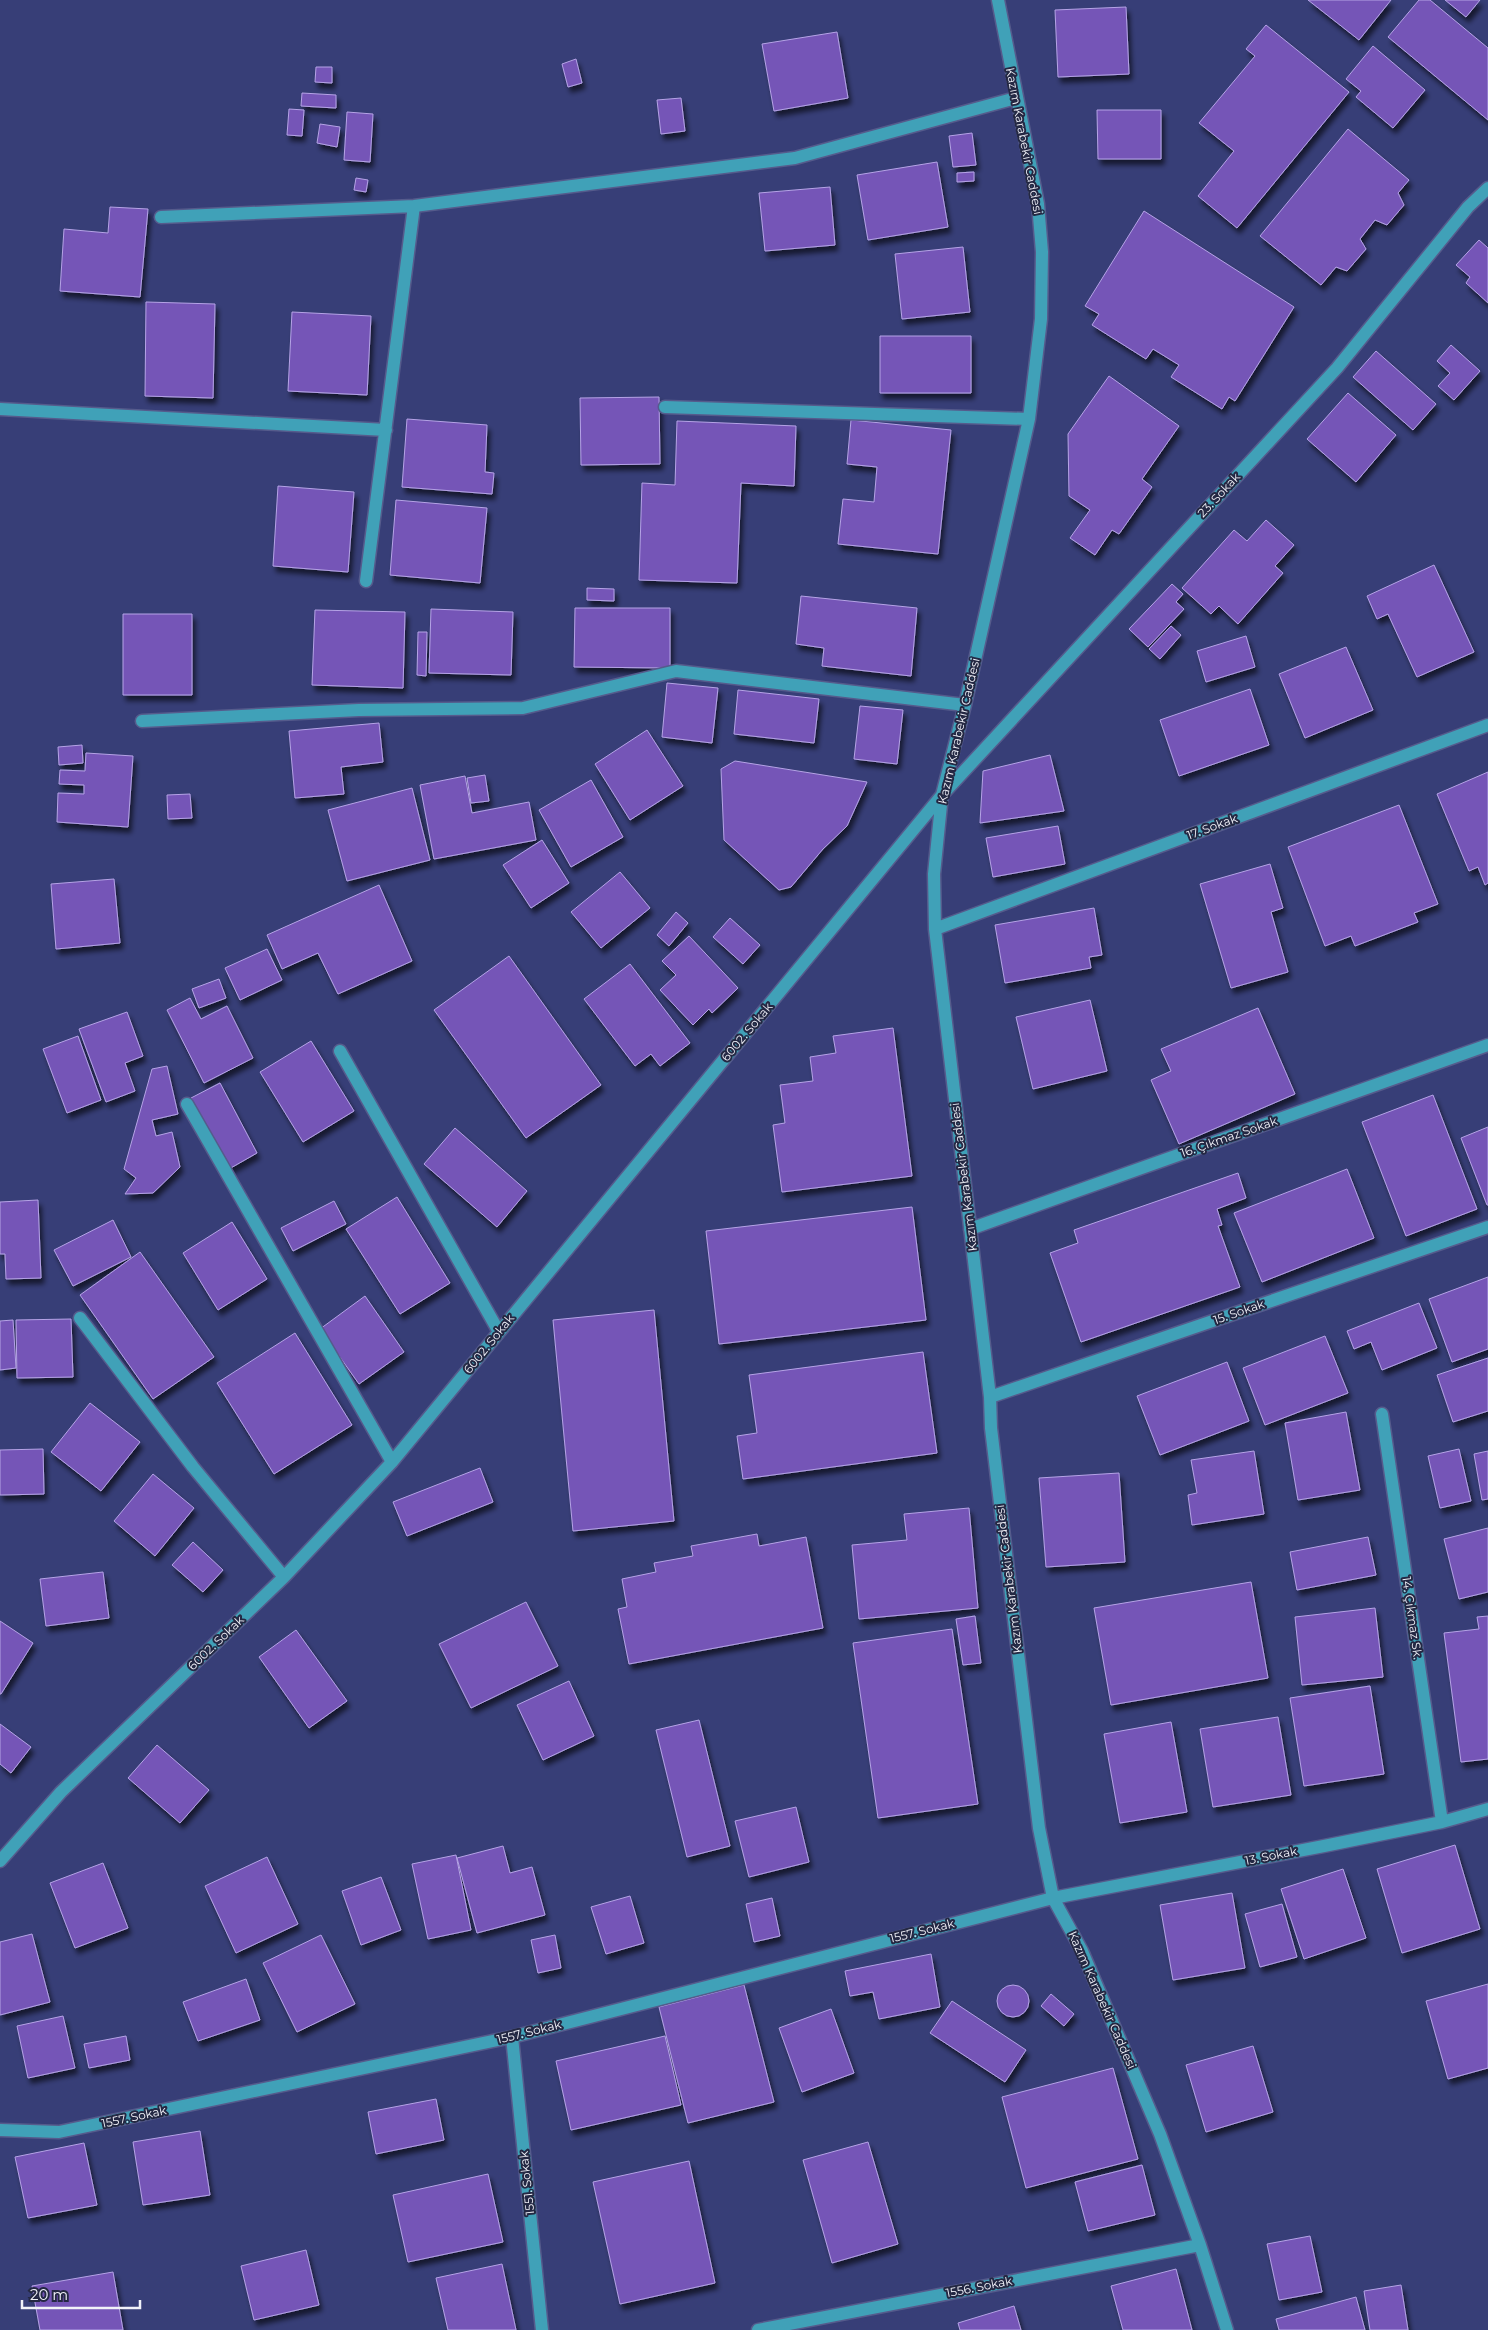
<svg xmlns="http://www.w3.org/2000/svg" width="1488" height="2330" font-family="Montserrat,sans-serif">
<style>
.building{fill:#7554b7;stroke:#b5a3e6;filter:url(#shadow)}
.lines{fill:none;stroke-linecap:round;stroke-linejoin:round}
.minor-casing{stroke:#555b8c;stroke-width:15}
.minor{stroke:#40a1b8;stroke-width:12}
.labels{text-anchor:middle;stroke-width:4;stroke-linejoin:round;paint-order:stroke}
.street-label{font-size:12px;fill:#f1f2f9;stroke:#242843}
</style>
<defs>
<filter id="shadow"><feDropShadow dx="3" dy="5.5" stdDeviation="2.5" flood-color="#0009"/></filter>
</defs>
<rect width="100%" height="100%" fill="#373e77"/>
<!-- building -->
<path class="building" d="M 1308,0 L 1391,0 L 1359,40 Z
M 1419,0 L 1430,0 L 1488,48 L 1488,120 L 1388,37 Z
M 1445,0 L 1480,0 L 1466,17 Z
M 1126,7 L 1129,74 L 1058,77 L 1055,10 Z
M 1266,25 L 1349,92 L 1237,228 L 1198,196 L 1234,151 L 1199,123 L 1255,56 L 1246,49 Z
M 837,32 L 848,98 L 774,111 L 762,44 Z
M 1373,46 L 1425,90 L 1393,128 L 1356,97 L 1361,91 L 1346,79 Z
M 576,59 L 582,83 L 568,87 L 562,64 Z
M 316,67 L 332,67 L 332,83 L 315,82 Z
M 302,93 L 336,95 L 336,108 L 301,106 Z
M 681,98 L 685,131 L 661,134 L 657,100 Z
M 289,109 L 304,110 L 302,136 L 287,135 Z
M 1097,110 L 1161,110 L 1161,159 L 1098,159 Z
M 347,112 L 373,114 L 370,162 L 344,160 Z
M 320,124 L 340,127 L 337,147 L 317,143 Z
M 1348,129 L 1409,180 L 1398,193 L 1404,205 L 1387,225 L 1375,220 L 1360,239 L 1366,249 L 1347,271 L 1336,267 L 1321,285 L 1260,236 Z
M 972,133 L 976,165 L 953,167 L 949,136 Z
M 937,162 L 948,227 L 868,240 L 857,175 Z
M 974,172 L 974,181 L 957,182 L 957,173 Z
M 356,178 L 368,180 L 366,192 L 354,190 Z
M 830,187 L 835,245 L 765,251 L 759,193 Z
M 110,207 L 148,209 L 140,297 L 60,291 L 64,229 L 108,233 Z
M 1144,211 L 1294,307 L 1235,401 L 1229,397 L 1222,409 L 1171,377 L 1179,365 L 1153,349 L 1146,359 L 1092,325 L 1099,314 L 1085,306 Z
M 1479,240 L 1488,248 L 1488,303 L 1466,283 L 1470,277 L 1456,265 Z
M 963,247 L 970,312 L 902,319 L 895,254 Z
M 146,302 L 215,304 L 213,398 L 145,396 Z
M 292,312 L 371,316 L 367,395 L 288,391 Z
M 880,336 L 971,336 L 971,393 L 880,393 Z
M 1451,345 L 1480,371 L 1454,400 L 1438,386 L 1450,373 L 1437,361 Z
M 1376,351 L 1436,404 L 1413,430 L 1353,377 Z
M 1109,376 L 1179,426 L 1142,479 L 1152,487 L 1119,534 L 1112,530 L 1095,555 L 1070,538 L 1090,510 L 1069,496 L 1068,434 Z
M 1348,393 L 1396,435 L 1356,482 L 1307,439 Z
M 659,397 L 660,464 L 581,465 L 580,398 Z
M 407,419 L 487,425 L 485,472 L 494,473 L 492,494 L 402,487 Z
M 851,420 L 951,430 L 938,554 L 838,544 L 843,499 L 874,502 L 877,467 L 847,464 Z
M 677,421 L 796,426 L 794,486 L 741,483 L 737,583 L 639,580 L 642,483 L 675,485 Z
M 278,486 L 354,492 L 348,572 L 273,566 Z
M 396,500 L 487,508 L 480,583 L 390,575 Z
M 1266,520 L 1294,545 L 1275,566 L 1283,573 L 1238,624 L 1219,606 L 1211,614 L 1182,588 L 1234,530 L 1247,541 Z
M 1434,565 L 1474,652 L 1417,677 L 1388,614 L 1377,619 L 1367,596 Z
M 1172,584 L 1183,594 L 1176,602 L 1184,609 L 1148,647 L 1129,629 Z
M 587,588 L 614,589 L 614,601 L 587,600 Z
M 801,596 L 917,608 L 911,676 L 822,666 L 824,648 L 796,644 Z
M 575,608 L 670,608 L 670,668 L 574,667 Z
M 431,609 L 513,612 L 511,675 L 429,673 Z
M 315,610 L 405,612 L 403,688 L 312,685 Z
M 123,614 L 192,614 L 192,695 L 123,695 Z
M 1171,626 L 1181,635 L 1160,659 L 1149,649 Z
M 418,632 L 427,632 L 426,676 L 417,675 Z
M 1246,636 L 1255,667 L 1206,682 L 1197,651 Z
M 1346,647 L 1373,710 L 1305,738 L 1279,674 Z
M 667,683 L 718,688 L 712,743 L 662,737 Z
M 1250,689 L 1269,745 L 1179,776 L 1160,720 Z
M 738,690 L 819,699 L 814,743 L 734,734 Z
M 860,706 L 903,710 L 897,764 L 854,759 Z
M 379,723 L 383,762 L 341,767 L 344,794 L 295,798 L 289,731 Z
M 647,730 L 683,786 L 630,820 L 595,764 Z
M 82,745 L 83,763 L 59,765 L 58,747 Z
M 86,753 L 133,756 L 128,827 L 57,822 L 58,793 L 84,794 L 84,785 L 59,784 L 60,770 L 85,771 Z
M 1050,755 L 1064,811 L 980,823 L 983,771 Z
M 735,761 L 867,782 L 847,826 L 823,849 L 791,887 L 779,890 L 724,840 L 721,769 Z
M 1488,772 L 1488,883 L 1485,885 L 1478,867 L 1469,871 L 1437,794 Z
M 485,775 L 489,801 L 471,803 L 467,778 Z
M 465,776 L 472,813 L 529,802 L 536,840 L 434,859 L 420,785 Z
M 591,780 L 623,837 L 571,867 L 539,810 Z
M 412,788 L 430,860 L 347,881 L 328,810 Z
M 190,794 L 192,818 L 168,819 L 167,795 Z
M 1399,805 L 1438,904 L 1414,913 L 1418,922 L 1355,946 L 1351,936 L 1325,946 L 1288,847 Z
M 1058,826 L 1065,864 L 993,877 L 986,838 Z
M 542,840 L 569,883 L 531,908 L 503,865 Z
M 1270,864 L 1283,908 L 1271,912 L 1288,972 L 1231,988 L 1200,884 Z
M 620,872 L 650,908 L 601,948 L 571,912 Z
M 114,879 L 120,943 L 56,949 L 51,884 Z
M 379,885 L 412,961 L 338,994 L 318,953 L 282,969 L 267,935 Z
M 1094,908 L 1102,955 L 1089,957 L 1091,968 L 1005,983 L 995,925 Z
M 676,912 L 688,923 L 669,946 L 657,935 Z
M 730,918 L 760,945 L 743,964 L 713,937 Z
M 689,936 L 738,988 L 712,1013 L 709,1009 L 693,1025 L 660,990 L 676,975 L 662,961 Z
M 267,949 L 282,980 L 240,1000 L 225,968 Z
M 509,956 L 601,1085 L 526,1138 L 434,1010 Z
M 630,964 L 690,1043 L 660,1066 L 651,1054 L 635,1066 L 584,999 Z
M 219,979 L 226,998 L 199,1008 L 192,989 Z
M 190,998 L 201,1019 L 227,1006 L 253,1058 L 204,1083 L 167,1010 Z
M 1090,1000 L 1107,1071 L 1033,1089 L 1016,1017 Z
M 1258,1008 L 1295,1094 L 1179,1144 L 1151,1080 L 1171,1071 L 1161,1049 Z
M 127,1012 L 143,1056 L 125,1063 L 135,1091 L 106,1102 L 79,1029 Z
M 893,1028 L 912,1176 L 782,1192 L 773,1125 L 785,1123 L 780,1085 L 813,1081 L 810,1057 L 836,1053 L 833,1036 Z
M 78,1036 L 101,1100 L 67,1113 L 43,1049 Z
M 311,1041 L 354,1111 L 303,1142 L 260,1072 Z
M 167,1066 L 178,1114 L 152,1120 L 156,1136 L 172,1132 L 180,1167 L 153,1193 L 125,1194 L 136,1178 L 124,1169 L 152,1069 Z
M 220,1083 L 257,1153 L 229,1169 L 191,1098 Z
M 1433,1095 L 1477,1209 L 1406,1236 L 1362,1122 Z
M 1488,1127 L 1488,1205 L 1487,1205 L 1461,1138 Z
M 455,1128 L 527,1191 L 497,1227 L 424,1164 Z
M 1347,1169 L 1374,1238 L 1262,1282 L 1234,1213 Z
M 1238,1173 L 1246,1198 L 1217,1209 L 1222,1225 L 1218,1226 L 1240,1287 L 1081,1342 L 1050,1253 L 1078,1243 L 1074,1230 Z
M 397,1197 L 450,1283 L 400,1314 L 346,1229 Z
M 38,1200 L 41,1278 L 6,1279 L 5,1254 L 0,1254 L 0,1202 Z
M 334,1201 L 346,1224 L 293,1251 L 281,1228 Z
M 912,1207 L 926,1320 L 719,1344 L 706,1231 Z
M 113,1220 L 131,1257 L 73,1286 L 54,1250 Z
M 232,1222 L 267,1279 L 218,1310 L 183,1253 Z
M 140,1252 L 214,1357 L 153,1399 L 80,1295 Z
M 1488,1277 L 1488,1349 L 1452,1362 L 1429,1299 Z
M 365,1296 L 404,1352 L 359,1384 L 320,1329 Z
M 1419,1303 L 1437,1348 L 1382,1370 L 1371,1342 L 1354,1349 L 1347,1331 Z
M 654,1310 L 674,1521 L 573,1531 L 553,1320 Z
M 71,1319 L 73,1377 L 17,1378 L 16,1320 Z
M 13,1320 L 16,1368 L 0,1370 L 0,1321 Z
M 295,1333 L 352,1425 L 274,1474 L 217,1383 Z
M 1325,1336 L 1348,1393 L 1265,1425 L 1243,1368 Z
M 923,1352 L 937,1453 L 743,1479 L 737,1436 L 757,1433 L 749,1375 Z
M 1488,1358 L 1488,1411 L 1453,1422 L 1437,1375 Z
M 1227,1362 L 1249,1421 L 1160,1455 L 1137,1396 Z
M 90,1403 L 140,1442 L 101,1491 L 51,1452 Z
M 1346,1412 L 1360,1490 L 1298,1500 L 1285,1423 Z
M 43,1449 L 44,1494 L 0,1495 L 0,1450 Z
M 1459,1449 L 1471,1501 L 1440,1508 L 1428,1456 Z
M 1254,1451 L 1264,1514 L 1192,1525 L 1188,1495 L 1197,1493 L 1191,1460 Z
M 1488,1451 L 1488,1499 L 1482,1500 L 1474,1454 Z
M 480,1468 L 493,1502 L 407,1536 L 393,1502 Z
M 1119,1473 L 1125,1562 L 1046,1567 L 1039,1478 Z
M 153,1474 L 194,1508 L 155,1556 L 114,1521 Z
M 969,1508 L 978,1608 L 859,1619 L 852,1545 L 907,1540 L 904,1514 Z
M 1488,1528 L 1488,1592 L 1459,1599 L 1444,1539 Z
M 757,1534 L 759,1546 L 806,1537 L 823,1628 L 629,1664 L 618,1609 L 627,1607 L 622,1579 L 656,1572 L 654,1563 L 693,1556 L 691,1546 Z
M 1368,1537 L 1376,1575 L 1297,1590 L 1290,1552 Z
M 193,1542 L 223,1570 L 203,1592 L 172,1565 Z
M 103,1572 L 109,1618 L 46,1626 L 40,1579 Z
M 1251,1582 L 1268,1678 L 1111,1705 L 1094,1608 Z
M 526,1602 L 558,1666 L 471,1708 L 439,1644 Z
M 1375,1608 L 1383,1677 L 1302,1685 L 1295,1617 Z
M 975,1616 L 981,1663 L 963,1665 L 956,1619 Z
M 1488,1616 L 1488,1759 L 1461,1762 L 1444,1633 L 1479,1629 L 1477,1617 Z
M 0,1621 L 33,1643 L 1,1694 L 0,1694 Z
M 952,1629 L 978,1804 L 878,1818 L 853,1643 Z
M 296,1630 L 347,1701 L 309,1728 L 259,1657 Z
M 569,1681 L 594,1736 L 543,1760 L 517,1705 Z
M 1370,1686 L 1384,1774 L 1304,1786 L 1290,1698 Z
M 1278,1717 L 1291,1795 L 1213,1807 L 1200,1729 Z
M 699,1720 L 730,1846 L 687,1857 L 656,1730 Z
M 1171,1722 L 1187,1812 L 1120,1823 L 1104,1734 Z
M 0,1724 L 31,1747 L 11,1773 L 0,1764 Z
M 157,1745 L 209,1790 L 180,1823 L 128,1778 Z
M 796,1807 L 809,1862 L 749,1877 L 735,1821 Z
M 1455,1845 L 1480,1929 L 1402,1953 L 1377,1869 Z
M 503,1846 L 510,1873 L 532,1867 L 545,1915 L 477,1933 L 457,1858 Z
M 456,1855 L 471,1930 L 428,1939 L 412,1864 Z
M 267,1857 L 298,1924 L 236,1953 L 205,1886 Z
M 103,1863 L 128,1928 L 75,1948 L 50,1883 Z
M 1343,1869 L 1366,1938 L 1304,1959 L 1281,1889 Z
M 381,1877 L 401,1930 L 361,1945 L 342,1891 Z
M 1232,1893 L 1245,1968 L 1173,1980 L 1160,1905 Z
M 630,1896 L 644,1943 L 606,1954 L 591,1907 Z
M 772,1898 L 780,1936 L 754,1942 L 746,1904 Z
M 1282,1904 L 1297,1957 L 1260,1967 L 1245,1914 Z
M 32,1934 L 50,2002 L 0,2015 L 0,1942 Z
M 321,1935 L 355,2004 L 297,2032 L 263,1963 Z
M 555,1935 L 561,1968 L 538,1973 L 531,1940 Z
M 931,1954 L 940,2007 L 879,2019 L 873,1992 L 850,1996 L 845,1971 Z
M 246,1979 L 260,2020 L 198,2041 L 183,2002 Z
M 1488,1984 L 1488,2068 L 1448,2079 L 1426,2001 Z
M997 2001a16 16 0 1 1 32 0a16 16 0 1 1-32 0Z
M 744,1985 L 774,2102 L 688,2123 L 659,2007 Z
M 1051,1994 L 1074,2014 L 1064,2026 L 1041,2006 Z
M 952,2001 L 1026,2050 L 1005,2082 L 930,2033 Z
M 831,2009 L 854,2073 L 802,2092 L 779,2028 Z
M 63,2016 L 75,2068 L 28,2078 L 17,2026 Z
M 126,2036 L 130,2060 L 89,2068 L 84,2044 Z
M 665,2036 L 681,2105 L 571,2130 L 556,2061 Z
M 1253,2046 L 1273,2112 L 1206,2132 L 1186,2065 Z
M 1113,2068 L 1138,2159 L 1026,2188 L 1002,2097 Z
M 436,2099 L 444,2140 L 376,2154 L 368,2112 Z
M 200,2131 L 210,2195 L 143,2205 L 133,2142 Z
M 868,2142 L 898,2244 L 832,2263 L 803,2160 Z
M 84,2143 L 97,2205 L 28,2218 L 15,2157 Z
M 689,2161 L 715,2283 L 620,2304 L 593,2182 Z
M 1142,2165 L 1155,2215 L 1088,2231 L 1075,2182 Z
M 488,2174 L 503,2242 L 408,2262 L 393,2195 Z
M 1310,2236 L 1322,2292 L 1279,2300 L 1267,2244 Z
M 306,2250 L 319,2305 L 254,2320 L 241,2266 Z
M 502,2264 L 516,2330 L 448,2330 L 436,2278 Z
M 1176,2269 L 1192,2330 L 1123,2330 L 1111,2286 Z
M 113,2272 L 123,2330 L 40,2330 L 32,2286 Z
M 1401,2285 L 1408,2330 L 1370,2330 L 1364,2291 Z
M 1356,2297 L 1365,2330 L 1279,2330 L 1276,2319 Z
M 1014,2306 L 1021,2330 L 960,2330 L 958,2323 Z"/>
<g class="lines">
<defs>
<path id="minor" d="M 998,0 L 1038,204 L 1042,252 L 1041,319 L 1029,419 L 965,705 L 942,795 L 934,874 L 935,929 L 990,1397 L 991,1428 L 1039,1828 L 1053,1898 L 1082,1951 L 1160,2134 L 1200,2245 L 1227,2330
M 161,217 L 414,206 L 795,158 L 1016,98
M 665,407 L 1029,419
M 0,409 L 386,430
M 366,581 L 414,206
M 142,721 L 359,710 L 523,708 L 676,671 L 965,705
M 935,929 L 1488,725
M 340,1051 L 499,1332
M 187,1104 L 392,1462
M 970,1229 L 1488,1045
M 80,1318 L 193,1467 L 284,1577
M 990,1397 L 1488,1227
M 1382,1414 L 1442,1822
M 0,1861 L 61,1792 L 284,1577 L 392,1462 L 942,795 L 1337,368 L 1468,207 L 1488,188
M 512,2037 L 542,2330
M 0,2130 L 59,2132 L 512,2037 L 1053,1898 L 1324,1846 L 1442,1822 L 1488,1809
M 758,2330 L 1200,2245"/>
</defs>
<!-- minor casing -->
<use href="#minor" class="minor-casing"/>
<!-- minor -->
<use href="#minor" class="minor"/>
</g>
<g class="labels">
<!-- street labels -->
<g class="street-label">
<text transform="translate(1024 141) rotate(79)" y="4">Kazım Karabekir Caddesi</text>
<text transform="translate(1219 495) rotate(-47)" y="4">23. Sokak</text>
<text transform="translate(959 731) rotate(-77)" y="4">Kazım Karabekir Caddesi</text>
<text transform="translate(1212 827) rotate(-20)" y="4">17. Sokak</text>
<text transform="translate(747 1032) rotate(-50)" y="4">6002. Sokak</text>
<text transform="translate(1229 1137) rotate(-19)" y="4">16. Çıkmaz Sokak</text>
<text transform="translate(964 1177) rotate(-97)" y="4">Kazım Karabekir Caddesi</text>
<text transform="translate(1239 1312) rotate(-19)" y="4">15. Sokak</text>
<text transform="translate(489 1344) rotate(-51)" y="4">6002. Sokak</text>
<text transform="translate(1009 1579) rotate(-97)" y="4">Kazım Karabekir Caddesi</text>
<text transform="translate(1412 1618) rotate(82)" y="4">14. Çıkmaz Sk.</text>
<text transform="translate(216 1643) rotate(-44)" y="4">6002. Sokak</text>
<text transform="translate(1271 1856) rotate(-11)" y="4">13. Sokak</text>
<text transform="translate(922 1931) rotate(-14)" y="4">1557. Sokak</text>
<text transform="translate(1102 2000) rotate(66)" y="4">Kazım Karabekir Caddesi</text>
<text transform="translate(529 2032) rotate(-14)" y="4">1557. Sokak</text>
<text transform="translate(134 2117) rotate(-12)" y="4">1557. Sokak</text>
<text transform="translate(527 2183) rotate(-96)" y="4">1551. Sokak</text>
<text transform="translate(979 2287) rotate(-11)" y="4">1556. Sokak</text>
</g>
</g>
<!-- scale -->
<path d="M22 2300v8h118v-8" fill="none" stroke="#f1f2f9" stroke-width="2.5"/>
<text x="30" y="2300" font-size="15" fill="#f1f2f9" stroke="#242843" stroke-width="4" paint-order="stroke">20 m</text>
</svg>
